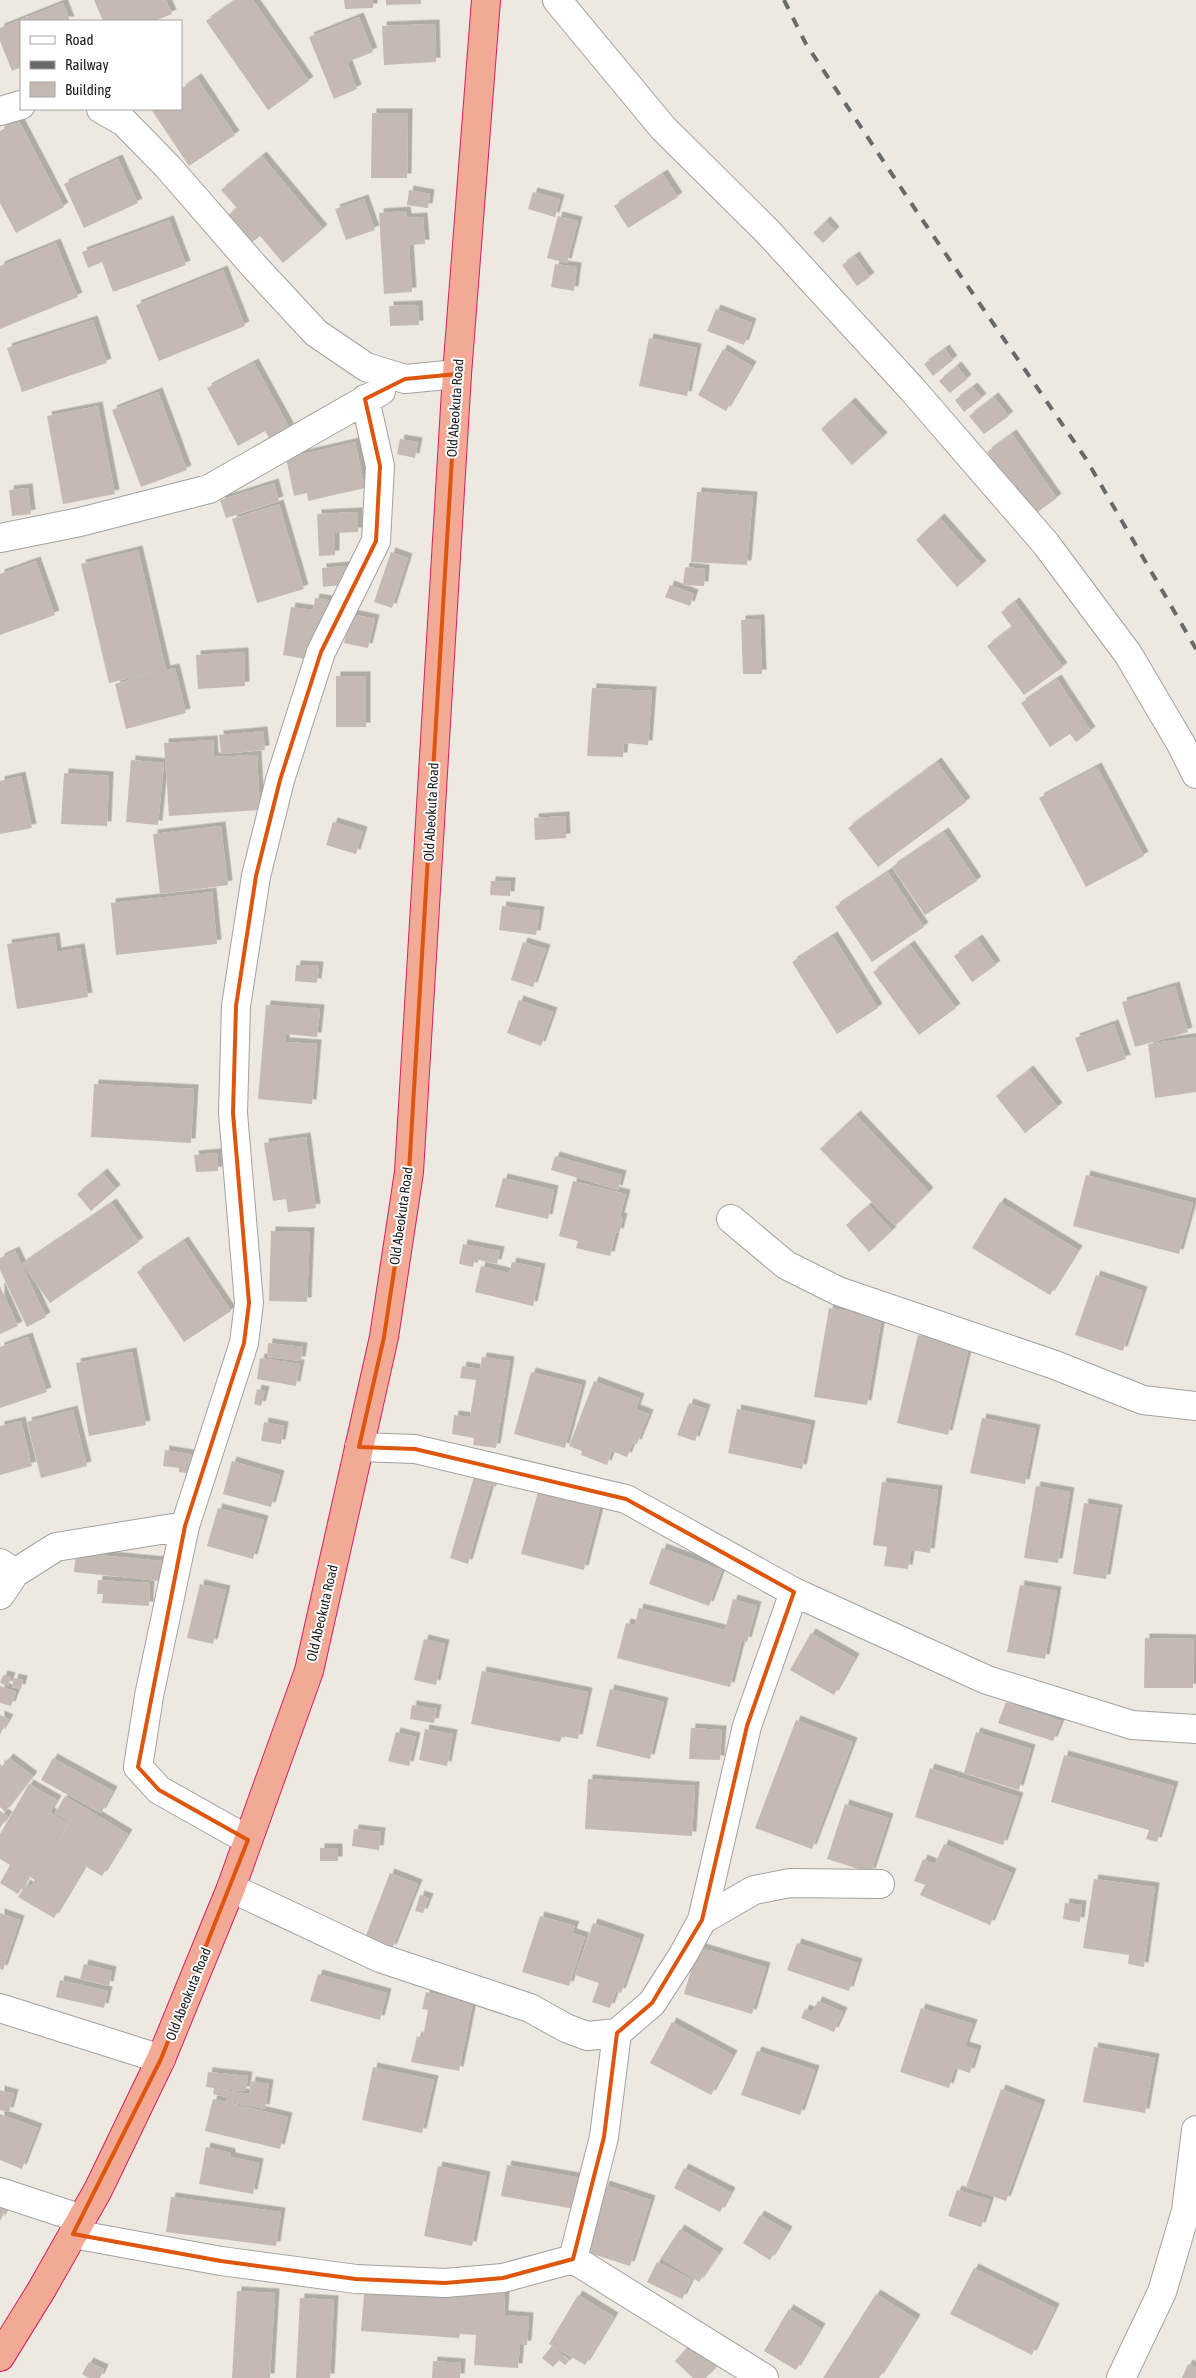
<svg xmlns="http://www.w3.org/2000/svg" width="1196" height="2378" font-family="'Asap Condensed',sans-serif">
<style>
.building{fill:#c5bab3;filter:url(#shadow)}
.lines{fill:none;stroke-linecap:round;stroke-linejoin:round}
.minor-casing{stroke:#a2a2a2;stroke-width:30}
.trunk-casing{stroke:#d91f62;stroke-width:30}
.minor{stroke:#fff;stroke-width:28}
.trunk{stroke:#f2a996;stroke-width:28}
.rail{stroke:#696969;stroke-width:4;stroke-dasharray:10 10;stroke-linecap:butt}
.marked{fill:none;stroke:#de560d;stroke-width:4;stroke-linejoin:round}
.labels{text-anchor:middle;stroke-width:4;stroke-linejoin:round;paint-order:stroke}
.street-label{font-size:14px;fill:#1b1b1b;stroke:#fff}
</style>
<defs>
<filter id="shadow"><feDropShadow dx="4.5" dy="-4.5" stdDeviation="0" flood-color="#0004"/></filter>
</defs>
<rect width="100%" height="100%" fill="#ede8e0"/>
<!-- building -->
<path class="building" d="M 94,0 L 166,0 L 172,14 L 154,21 L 103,21 Z
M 236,0 L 253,0 L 309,81 L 268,110 L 206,21 Z
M 344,0 L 373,0 L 373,8 L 345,9 Z
M 386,0 L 421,0 L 421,4 L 386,5 Z
M 63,3 L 70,21 L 21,21 L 21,67 L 12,71 L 0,41 L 0,28 Z
M 359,17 L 373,52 L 347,62 L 357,89 L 334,99 L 309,37 Z
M 435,24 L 436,62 L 384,65 L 382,26 Z
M 197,78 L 235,135 L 189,166 L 151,109 L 181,109 L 181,89 Z
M 372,113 L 408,113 L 407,178 L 371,178 Z
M 19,121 L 64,207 L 16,233 L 0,203 L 0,131 Z
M 262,156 L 323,229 L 283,263 L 260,236 L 251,243 L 228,215 L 237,208 L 221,190 Z
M 118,159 L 138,203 L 84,228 L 64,184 Z
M 663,174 L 678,197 L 628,228 L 614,206 Z
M 409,190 L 430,194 L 428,208 L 407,205 Z
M 533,192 L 560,199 L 555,217 L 528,209 Z
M 364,199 L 375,230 L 346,240 L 335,209 Z
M 406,211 L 407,218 L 423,217 L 425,244 L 409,245 L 412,292 L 384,294 L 379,213 Z
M 558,216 L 578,221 L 567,263 L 547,258 Z
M 169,220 L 186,265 L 113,292 L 102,262 L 88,268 L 82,252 Z
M 826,221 L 835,231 L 823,243 L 813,233 Z
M 56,243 L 78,297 L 0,329 L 0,266 Z
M 855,256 L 870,277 L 857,286 L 842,265 Z
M 555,264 L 577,267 L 574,291 L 551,287 Z
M 223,270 L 245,326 L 159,361 L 136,305 Z
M 418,305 L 419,325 L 390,326 L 389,306 Z
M 716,309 L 752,323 L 744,345 L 707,331 Z
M 93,320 L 107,363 L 22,392 L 7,348 Z
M 649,338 L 697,348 L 687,396 L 639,386 Z
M 723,349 L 752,366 L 726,411 L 698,395 Z
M 945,349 L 953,360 L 933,376 L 924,364 Z
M 254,363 L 294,436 L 274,447 L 265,431 L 238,446 L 207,388 Z
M 957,366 L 967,379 L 950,393 L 939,381 Z
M 973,387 L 982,398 L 964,412 L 955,400 Z
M 158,392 L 187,470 L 141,487 L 112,410 Z
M 994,397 L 1009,416 L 984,434 L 969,416 Z
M 851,402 L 883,437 L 852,465 L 821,429 Z
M 98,406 L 115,494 L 63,504 L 47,416 Z
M 1012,434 L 1057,498 L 1032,516 L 987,452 Z
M 400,439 L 418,442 L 415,458 L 397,454 Z
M 355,442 L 365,488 L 308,501 L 307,493 L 294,496 L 286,458 Z
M 274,483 L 279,501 L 226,518 L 220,500 Z
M 28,488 L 31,514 L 12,516 L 9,490 Z
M 697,492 L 753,496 L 747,565 L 691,562 Z
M 279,504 L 304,589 L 257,603 L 232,519 Z
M 358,512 L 358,532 L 335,533 L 335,555 L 319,556 L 317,514 Z
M 940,518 L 982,565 L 957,587 L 916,540 Z
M 138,550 L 166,670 L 175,668 L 186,713 L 126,729 L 115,684 L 158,671 L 109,683 L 81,564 Z
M 391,552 L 408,558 L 392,608 L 374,602 Z
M 36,561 L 55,615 L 0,635 L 0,574 Z
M 345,566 L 347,584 L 323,587 L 322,568 Z
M 685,567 L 705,569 L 704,586 L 683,585 Z
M 670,585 L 694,594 L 690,606 L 665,597 Z
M 315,598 L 334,601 L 317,661 L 283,655 L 291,607 L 313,610 Z
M 1015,602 L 1063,667 L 1024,695 L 987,646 L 1012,627 L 1001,612 Z
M 351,614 L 375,619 L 368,648 L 344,643 Z
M 760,619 L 762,674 L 743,674 L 741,620 Z
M 244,652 L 245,686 L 198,689 L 196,655 Z
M 336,676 L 366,676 L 366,727 L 336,727 Z
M 1057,679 L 1091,731 L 1076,742 L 1070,734 L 1050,747 L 1021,703 Z
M 592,688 L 652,691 L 648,745 L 624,743 L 623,757 L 587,756 Z
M 263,731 L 265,750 L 221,754 L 219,735 Z
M 213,740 L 214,757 L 257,755 L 260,810 L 169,816 L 164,743 Z
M 131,760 L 164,763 L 158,825 L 126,822 Z
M 937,762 L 966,802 L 878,867 L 848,828 Z
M 1097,767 L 1144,856 L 1086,887 L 1039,798 Z
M 64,773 L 109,776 L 107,826 L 61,824 Z
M 21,776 L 32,828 L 0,834 L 0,781 Z
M 565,816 L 566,838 L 535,840 L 534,818 Z
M 333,822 L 363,831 L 356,854 L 326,845 Z
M 221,826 L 228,885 L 160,894 L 153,834 Z
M 944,832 L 977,881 L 925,915 L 892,867 Z
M 888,872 L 924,927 L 872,962 L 835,907 Z
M 491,881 L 511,882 L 510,896 L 490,895 Z
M 212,892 L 217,944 L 116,955 L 111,903 Z
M 502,906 L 540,911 L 536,935 L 499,930 Z
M 833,936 L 878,1008 L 837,1034 L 792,962 Z
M 55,937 L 57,952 L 80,948 L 88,997 L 17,1009 L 7,944 Z
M 978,939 L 996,965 L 972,982 L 954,956 Z
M 523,942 L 546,949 L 533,987 L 511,980 Z
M 910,945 L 956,1008 L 919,1035 L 873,972 Z
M 296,965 L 319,966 L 317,983 L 295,981 Z
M 1175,986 L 1188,1032 L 1135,1047 L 1122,1002 Z
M 519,1000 L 553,1012 L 541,1046 L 507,1033 Z
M 266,1005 L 320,1009 L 317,1037 L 286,1034 L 285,1042 L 317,1044 L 312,1104 L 258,1099 Z
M 1114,1024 L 1126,1059 L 1087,1072 L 1075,1038 Z
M 1196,1037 L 1196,1092 L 1155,1098 L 1148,1044 Z
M 1029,1070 L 1058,1107 L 1025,1133 L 996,1096 Z
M 94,1084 L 194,1089 L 191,1143 L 91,1137 Z
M 856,1115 L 929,1192 L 895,1226 L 820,1149 Z
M 306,1137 L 316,1208 L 288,1212 L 286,1199 L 273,1201 L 264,1143 Z
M 217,1153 L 218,1171 L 196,1172 L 194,1155 Z
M 555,1156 L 622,1175 L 618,1190 L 551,1170 Z
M 103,1173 L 116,1189 L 91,1211 L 77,1194 Z
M 1086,1175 L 1193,1203 L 1179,1254 L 1073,1226 Z
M 503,1178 L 554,1190 L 548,1219 L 495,1207 Z
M 573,1181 L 626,1194 L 620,1217 L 623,1218 L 619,1233 L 616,1232 L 610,1256 L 576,1248 L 578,1241 L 559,1236 Z
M 1000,1202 L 1078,1250 L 1050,1295 L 972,1248 Z
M 112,1203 L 139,1242 L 50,1303 L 22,1264 Z
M 869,1205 L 892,1231 L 869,1252 L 846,1225 Z
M 271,1231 L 310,1232 L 307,1302 L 269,1301 Z
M 184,1241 L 231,1311 L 184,1342 L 137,1272 Z
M 463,1244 L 500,1251 L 497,1264 L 475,1259 L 473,1267 L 459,1264 Z
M 15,1251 L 46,1317 L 27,1327 L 0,1270 L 0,1258 Z
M 512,1262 L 541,1268 L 533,1306 L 475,1292 L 481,1266 L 509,1273 Z
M 1096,1275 L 1143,1291 L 1123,1351 L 1075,1335 Z
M 0,1286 L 18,1326 L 0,1334 Z
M 829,1308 L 882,1316 L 867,1405 L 814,1397 Z
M 918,1335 L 969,1347 L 948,1435 L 897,1423 Z
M 28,1337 L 47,1392 L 0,1408 L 0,1347 Z
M 268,1343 L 303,1347 L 301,1361 L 267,1357 Z
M 132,1352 L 146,1425 L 89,1436 L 76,1363 Z
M 482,1357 L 510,1361 L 496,1448 L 473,1445 L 474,1438 L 452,1434 L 454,1415 L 470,1417 L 476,1380 L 460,1378 L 462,1366 L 480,1369 Z
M 260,1358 L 300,1364 L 296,1386 L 257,1379 Z
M 531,1372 L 582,1385 L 565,1448 L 514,1434 Z
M 594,1381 L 640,1398 L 636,1409 L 649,1414 L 637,1444 L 633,1443 L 627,1457 L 612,1451 L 607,1465 L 581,1455 L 582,1451 L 569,1446 Z
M 257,1389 L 265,1391 L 261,1406 L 254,1404 Z
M 689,1403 L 706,1409 L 695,1441 L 677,1435 Z
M 737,1409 L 811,1425 L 802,1469 L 728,1453 Z
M 73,1410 L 87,1466 L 41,1478 L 27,1422 Z
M 982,1418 L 1036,1429 L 1025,1484 L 970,1473 Z
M 21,1421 L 32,1466 L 0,1475 L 0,1426 Z
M 264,1422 L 284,1426 L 281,1444 L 261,1441 Z
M 165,1450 L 195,1455 L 192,1474 L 179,1472 L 179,1468 L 163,1466 Z
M 232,1461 L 280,1475 L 271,1507 L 223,1494 Z
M 476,1470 L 499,1476 L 496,1487 L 491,1485 L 468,1564 L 450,1558 Z
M 882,1482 L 938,1490 L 930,1553 L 911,1550 L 908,1569 L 884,1566 L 887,1547 L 873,1545 Z
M 1036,1486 L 1070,1492 L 1058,1563 L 1024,1558 Z
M 539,1488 L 601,1504 L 584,1570 L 521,1554 Z
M 1084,1503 L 1118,1509 L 1106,1579 L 1073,1574 Z
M 218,1508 L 264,1520 L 253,1559 L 207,1546 Z
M 662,1548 L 722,1570 L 709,1606 L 649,1584 Z
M 76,1553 L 162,1561 L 160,1581 L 74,1572 Z
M 98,1580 L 150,1583 L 149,1606 L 102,1603 L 103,1594 L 97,1594 Z
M 200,1584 L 226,1590 L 213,1644 L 187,1638 Z
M 1020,1585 L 1057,1591 L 1045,1659 L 1007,1652 Z
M 733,1599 L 757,1606 L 747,1642 L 742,1640 L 730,1687 L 617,1658 L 626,1623 L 635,1625 L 639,1608 L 725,1630 Z
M 811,1633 L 855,1658 L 834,1695 L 790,1670 Z
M 1145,1638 L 1194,1639 L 1193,1688 L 1144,1688 Z
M 424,1639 L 445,1644 L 436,1685 L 414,1680 Z
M 482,1671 L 588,1692 L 578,1739 L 562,1736 L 560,1742 L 471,1724 Z
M 3,1675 L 11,1677 L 8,1686 L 0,1683 Z
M 14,1678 L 23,1680 L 21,1689 L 12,1687 Z
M 0,1686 L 16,1692 L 11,1706 L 0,1703 Z
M 610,1689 L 664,1702 L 650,1759 L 596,1746 Z
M 1006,1702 L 1061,1721 L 1053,1741 L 998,1723 Z
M 412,1705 L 437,1709 L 434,1723 L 410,1719 Z
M 0,1715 L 9,1719 L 0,1734 Z
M 796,1720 L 853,1742 L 812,1849 L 755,1828 Z
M 691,1728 L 722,1730 L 720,1760 L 689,1759 Z
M 425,1729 L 453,1734 L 447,1766 L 419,1760 Z
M 396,1732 L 416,1737 L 409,1766 L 388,1761 Z
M 976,1732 L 1031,1749 L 1019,1790 L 964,1773 Z
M 1064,1755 L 1174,1786 L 1157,1842 L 1146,1839 L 1149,1830 L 1051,1802 Z
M 9,1758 L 33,1776 L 5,1812 L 0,1807 L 0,1764 L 2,1766 Z
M 53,1758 L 113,1791 L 101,1813 L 41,1780 Z
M 930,1768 L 1019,1797 L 1003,1845 L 915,1817 Z
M 588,1779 L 695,1786 L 692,1836 L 585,1829 Z
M 29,1784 L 57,1800 L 50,1812 L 68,1823 L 54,1849 L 70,1822 L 55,1813 L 65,1796 L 128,1834 L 102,1876 L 85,1866 L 54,1918 L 18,1897 L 26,1884 L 30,1887 L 35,1880 L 29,1876 L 18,1894 L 0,1883 L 10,1865 L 0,1859 L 0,1834 Z
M 845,1804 L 889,1818 L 871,1873 L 827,1859 Z
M 0,1811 L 8,1816 L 0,1828 Z
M 354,1829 L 381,1832 L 379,1850 L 352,1846 Z
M 944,1844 L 1012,1873 L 990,1925 L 920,1895 L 925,1885 L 914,1881 L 923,1859 L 935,1864 Z
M 320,1848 L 338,1848 L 338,1861 L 320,1861 Z
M 390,1873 L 418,1884 L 392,1949 L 365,1938 Z
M 1094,1879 L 1155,1887 L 1144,1967 L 1128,1964 L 1129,1955 L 1083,1948 Z
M 420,1895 L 429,1898 L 423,1913 L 415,1911 Z
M 1065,1903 L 1082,1905 L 1080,1922 L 1063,1919 Z
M 0,1913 L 20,1920 L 3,1970 L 0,1969 Z
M 540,1916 L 575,1926 L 572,1933 L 585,1937 L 569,1986 L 522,1972 Z
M 593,1923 L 640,1939 L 621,1993 L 616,1991 L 610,2008 L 592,2002 L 599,1983 L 575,1975 Z
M 797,1943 L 858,1963 L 849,1991 L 787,1970 Z
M 698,1947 L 766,1967 L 752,2014 L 684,1994 Z
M 84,1964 L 112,1971 L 109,1986 L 80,1979 Z
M 318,1974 L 387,1993 L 380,2020 L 310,2001 Z
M 60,1980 L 108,1991 L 104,2008 L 56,1997 Z
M 426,1992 L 473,2002 L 459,2071 L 411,2062 L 417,2036 L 423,2038 L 428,2010 L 422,2009 Z
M 818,2001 L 843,2012 L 834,2032 L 801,2018 L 805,2009 L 812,2012 Z
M 921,2008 L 973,2024 L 965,2046 L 977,2050 L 970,2073 L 955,2068 L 949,2088 L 900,2072 Z
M 672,2022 L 733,2055 L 711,2095 L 650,2063 Z
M 1094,2047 L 1155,2058 L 1145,2113 L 1083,2102 Z
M 757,2051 L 815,2070 L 800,2115 L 741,2095 Z
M 373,2067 L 434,2080 L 422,2133 L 362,2120 Z
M 208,2072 L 248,2076 L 246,2091 L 218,2089 L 249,2094 L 251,2081 L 269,2084 L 265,2109 L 226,2101 L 227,2097 L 213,2094 L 214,2088 L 206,2087 Z
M 1001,2089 L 1041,2104 L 1006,2201 L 966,2187 Z
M 0,2090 L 14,2094 L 9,2112 L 0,2110 Z
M 213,2099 L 288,2117 L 280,2149 L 205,2131 Z
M 0,2114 L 38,2128 L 22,2169 L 0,2160 Z
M 206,2147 L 231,2153 L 231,2157 L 259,2163 L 253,2194 L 199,2184 Z
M 507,2165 L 581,2178 L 575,2209 L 501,2196 Z
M 438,2166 L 486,2176 L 472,2246 L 424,2236 Z
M 684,2168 L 731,2192 L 720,2212 L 674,2188 Z
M 605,2185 L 651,2200 L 630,2266 L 583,2251 Z
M 957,2190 L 990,2200 L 981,2227 L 948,2216 Z
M 171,2197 L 281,2212 L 276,2246 L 166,2232 Z
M 0,2206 L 6,2210 L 0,2221 Z
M 760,2215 L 788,2231 L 770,2260 L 743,2243 Z
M 680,2229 L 719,2253 L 699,2282 L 661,2258 Z
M 657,2262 L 692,2279 L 682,2299 L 647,2282 Z
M 974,2268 L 1055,2308 L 1032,2355 L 950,2314 Z
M 365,2283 L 505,2294 L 504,2315 L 529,2317 L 527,2345 L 520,2345 L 518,2368 L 474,2365 L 476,2335 L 460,2334 L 459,2338 L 361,2331 Z
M 237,2291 L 275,2293 L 270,2378 L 232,2378 Z
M 876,2294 L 916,2319 L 879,2378 L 823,2378 Z
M 578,2295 L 614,2317 L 585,2365 L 549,2344 Z
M 300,2298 L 334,2300 L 330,2378 L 296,2378 Z
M 789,2309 L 821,2328 L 796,2370 L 764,2351 Z
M 693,2341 L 719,2364 L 706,2378 L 693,2378 L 675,2361 Z
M 552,2346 L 569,2361 L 565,2365 L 559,2360 L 553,2367 L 542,2358 Z
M 433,2361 L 461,2363 L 460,2378 L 432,2378 Z
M 89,2362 L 104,2369 L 100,2378 L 89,2378 L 82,2374 Z
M 1188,2364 L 1196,2368 L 1196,2378 L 1182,2378 Z"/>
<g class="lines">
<defs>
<path id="minor" d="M 557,0 L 663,128 L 767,231 L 912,389 L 1046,544 L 1128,654 L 1181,744 L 1196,774
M 101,109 L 124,122 L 168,167 L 253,265 L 316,333 L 366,367 L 405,379 L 457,374
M 0,111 L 21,105
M 0,538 L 80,522 L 209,489 L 381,391
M 731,1219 L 786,1265 L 838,1291 L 1055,1365 L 1143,1400 L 1196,1406
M 359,1447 L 415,1449 L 626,1499 L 794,1592 L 987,1680 L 1132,1725 L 1196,1729
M 0,1563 L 15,1573 L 56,1547 L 185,1526
M 0,1595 L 15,1573
M 248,1840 L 159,1790 L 138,1767 L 149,1696 L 185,1526 L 244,1343 L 249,1303 L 233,1113 L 236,1006 L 256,876 L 280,780 L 321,652 L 376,541 L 380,466 L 365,399
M 231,1888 L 380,1958 L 530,2008 L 566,2028 L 587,2036 L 617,2033 L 652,2003 L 683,1955 L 702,1920 L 754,1890 L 790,1883 L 880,1884
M 702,1920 L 747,1726 L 794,1592
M 0,2008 L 161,2059
M 0,2192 L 82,2219
M 73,2234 L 221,2261 L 356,2279 L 445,2283 L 503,2278 L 573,2259 L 764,2378
M 573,2259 L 604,2137 L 617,2033
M 1121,2378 L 1162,2292 L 1186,2211 L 1196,2130"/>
<path id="trunk" d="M 0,2357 L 42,2289 L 98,2190 L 161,2059 L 231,1888 L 309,1671 L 384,1337 L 409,1172 L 457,374 L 486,0"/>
</defs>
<!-- minor casing -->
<use href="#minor" class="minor-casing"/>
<!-- trunk casing -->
<use href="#trunk" class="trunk-casing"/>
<!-- minor -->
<use href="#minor" class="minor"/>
<!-- trunk -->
<use href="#trunk" class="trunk"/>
<!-- rail -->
<path class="rail" d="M 784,0 L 806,44 L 917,212 L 1086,459 L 1196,649"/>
</g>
<!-- marked area -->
<path class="marked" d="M 457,374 L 409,1172 L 384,1337 L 359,1447 L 415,1449 L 626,1499 L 794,1592 L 747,1726 L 702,1920 L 652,2003 L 617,2033 L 604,2137 L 573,2259 L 503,2278 L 445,2283 L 356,2279 L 221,2261 L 73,2234 L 161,2059 L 248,1840 L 159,1790 L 138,1767 L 185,1526 L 244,1343 L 249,1303 L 233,1113 L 236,1006 L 256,876 L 280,780 L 321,652 L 376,541 L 380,466 L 365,399 L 405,379 Z"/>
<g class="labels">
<!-- street labels -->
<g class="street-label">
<text transform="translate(455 408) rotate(-86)" y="5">Old Abeokuta Road</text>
<text transform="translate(431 812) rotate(-87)" y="5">Old Abeokuta Road</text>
<text transform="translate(401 1216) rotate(-82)" y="5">Old Abeokuta Road</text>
<text transform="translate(322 1613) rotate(-77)" y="5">Old Abeokuta Road</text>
<text transform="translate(188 1994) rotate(-68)" y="5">Old Abeokuta Road</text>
</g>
</g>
<!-- legend -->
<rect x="20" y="20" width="162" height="90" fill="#ffffff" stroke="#a4a4a4"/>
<rect x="30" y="36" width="25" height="8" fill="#ffffff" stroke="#a4a4a4"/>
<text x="65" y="45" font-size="15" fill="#1b1b1b">Road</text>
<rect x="30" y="61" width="25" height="8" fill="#696969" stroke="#a4a4a4"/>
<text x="65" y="70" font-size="15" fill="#1b1b1b">Railway</text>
<rect x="30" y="82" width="25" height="15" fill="#c5bab3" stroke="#a4a4a4"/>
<text x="65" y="95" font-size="15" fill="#1b1b1b">Building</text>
</svg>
